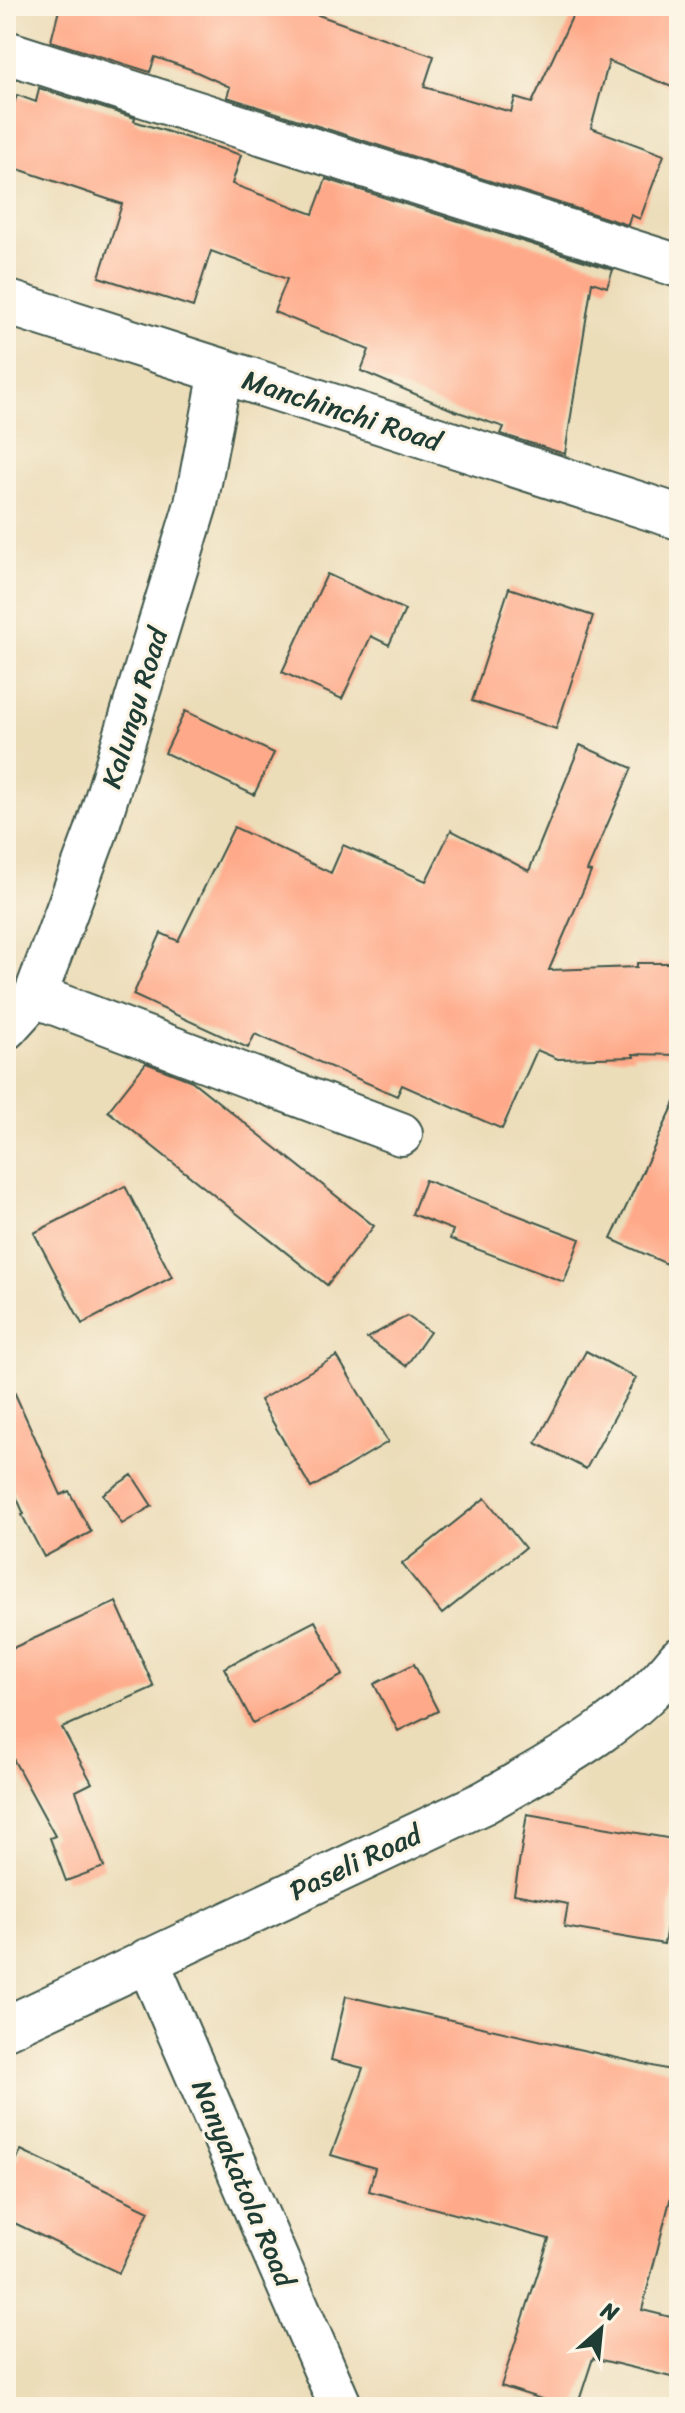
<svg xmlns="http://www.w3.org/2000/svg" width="685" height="2413" font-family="Sriracha,sans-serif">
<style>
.building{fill:#feaa8a}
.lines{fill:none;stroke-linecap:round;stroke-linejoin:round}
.minor-casing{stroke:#3e5548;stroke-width:46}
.major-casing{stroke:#3e5548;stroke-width:48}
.minor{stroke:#fff;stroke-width:42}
.major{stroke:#fff;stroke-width:44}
.labels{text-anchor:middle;stroke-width:6;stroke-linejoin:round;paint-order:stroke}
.street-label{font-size:28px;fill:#1f3d34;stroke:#fcf5e5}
</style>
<rect width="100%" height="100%" fill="#fcf5e5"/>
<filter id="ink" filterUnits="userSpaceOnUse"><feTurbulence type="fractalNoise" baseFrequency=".0125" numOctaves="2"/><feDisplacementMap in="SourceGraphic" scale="16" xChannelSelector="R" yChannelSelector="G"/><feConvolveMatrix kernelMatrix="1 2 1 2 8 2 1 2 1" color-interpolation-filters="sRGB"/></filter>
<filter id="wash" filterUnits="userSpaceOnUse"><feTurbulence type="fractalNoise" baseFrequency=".006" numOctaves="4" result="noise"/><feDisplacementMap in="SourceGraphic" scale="32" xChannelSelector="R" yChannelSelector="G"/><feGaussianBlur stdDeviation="1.8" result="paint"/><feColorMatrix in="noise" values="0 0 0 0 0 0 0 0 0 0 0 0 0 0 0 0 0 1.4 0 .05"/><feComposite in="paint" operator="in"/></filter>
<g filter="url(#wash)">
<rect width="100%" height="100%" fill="#ecddb9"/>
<g id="blocks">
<!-- building -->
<path class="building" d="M 60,6 L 293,6 L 434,56 L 424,87 L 511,112 L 515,98 L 532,103 L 577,6 L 679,6 L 679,90 L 609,61 L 591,128 L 664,155 L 640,219 L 631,215 L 628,225 L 227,97 L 230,87 L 190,69 L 155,57 L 150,72 L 51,41 Z
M 39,88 L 135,118 L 134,121 L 241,155 L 232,184 L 313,214 L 326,179 L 613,270 L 607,287 L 592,282 L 565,454 L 501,434 L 504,427 L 455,411 L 361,371 L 369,350 L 274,312 L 287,279 L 211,251 L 193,307 L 99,277 L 122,204 L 6,165 L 6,127 L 17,95 L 36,102 Z
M 327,574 L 405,610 L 389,645 L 371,636 L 342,699 L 282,672 Z
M 509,588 L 593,616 L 556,729 L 472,701 Z
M 185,711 L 274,753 L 254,795 L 165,753 Z
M 580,745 L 632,768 L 587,871 L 591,872 L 549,970 L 637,967 L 637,963 L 679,963 L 679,1055 L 633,1054 L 634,1057 L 558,1059 L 537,1050 L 502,1129 L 402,1085 L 397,1096 L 255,1034 L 248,1048 L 133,995 L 161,933 L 178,941 L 234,827 L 331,873 L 343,845 L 426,881 L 451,830 L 529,871 Z
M 146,1063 L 192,1081 L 374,1226 L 327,1285 L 108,1111 Z
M 679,1094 L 679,1239 L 667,1264 L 611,1239 Z
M 425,1180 L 580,1239 L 564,1282 L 450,1239 L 453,1230 L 412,1214 Z
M 125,1186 L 172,1277 L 82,1324 L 34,1233 Z
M 407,1316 L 430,1332 L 406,1366 L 367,1338 Z
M 586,1351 L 636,1378 L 586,1469 L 536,1443 Z
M 337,1356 L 388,1442 L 311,1488 L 260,1400 Z
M 6,1374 L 61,1495 L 69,1491 L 91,1532 L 44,1557 L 22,1515 L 24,1514 L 6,1474 Z
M 132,1475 L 152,1506 L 122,1524 L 103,1494 Z
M 485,1498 L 525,1548 L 442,1614 L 402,1564 Z
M 116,1602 L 154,1687 L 62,1728 L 92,1783 L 76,1791 L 104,1867 L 66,1881 L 50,1838 L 55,1836 L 6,1746 L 6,1651 Z
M 315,1621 L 343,1675 L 253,1723 L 224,1668 Z
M 414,1664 L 438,1711 L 398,1731 L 374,1684 Z
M 527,1814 L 679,1840 L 679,1857 L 664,1944 L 564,1927 L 568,1904 L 514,1894 Z
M 346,1996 L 679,2072 L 679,2165 L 642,2310 L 679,2319 L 679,2379 L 593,2358 L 577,2407 L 566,2407 L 501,2386 L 549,2239 L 369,2191 L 375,2168 L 331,2155 L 363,2068 L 331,2060 Z
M 21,2150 L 149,2211 L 119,2273 L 6,2219 L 6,2182 Z"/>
</g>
</g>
<g filter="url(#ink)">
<use href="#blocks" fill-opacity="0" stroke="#3e5548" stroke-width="2"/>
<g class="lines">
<defs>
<path id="minor" d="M 6,52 L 679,266
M 35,996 L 401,1134
M 6,1028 L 35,996 L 96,832 L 196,504 L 221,371
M 147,1960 L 341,2407
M 6,2028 L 483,1803 C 554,1762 627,1725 679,1659"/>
<path id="major" d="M 6,302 L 679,517"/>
</defs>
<!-- minor casing -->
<use href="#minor" class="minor-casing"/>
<!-- major casing -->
<use href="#major" class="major-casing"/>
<!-- minor -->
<use href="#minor" class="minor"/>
<!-- major -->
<use href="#major" class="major"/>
</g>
</g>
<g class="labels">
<!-- street labels -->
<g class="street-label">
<text transform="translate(342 410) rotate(18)" y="10">Manchinchi Road</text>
<text transform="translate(134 708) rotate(-73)" y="10">Kalungu Road</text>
<text transform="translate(355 1862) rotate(-25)" y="10">Paseli Road</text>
<text transform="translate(244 2183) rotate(67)" y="10">Nanyakatola Road</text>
</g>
</g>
<!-- margin -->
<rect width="685" height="2413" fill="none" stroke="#fcf5e5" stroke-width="32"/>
<!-- north arrow -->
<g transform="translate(601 2329) rotate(27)" stroke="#fcf5e5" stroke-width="6" paint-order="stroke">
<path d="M0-6L14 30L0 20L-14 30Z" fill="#1f3d34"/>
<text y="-12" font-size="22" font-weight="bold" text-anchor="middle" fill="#1f3d34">N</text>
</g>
</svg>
